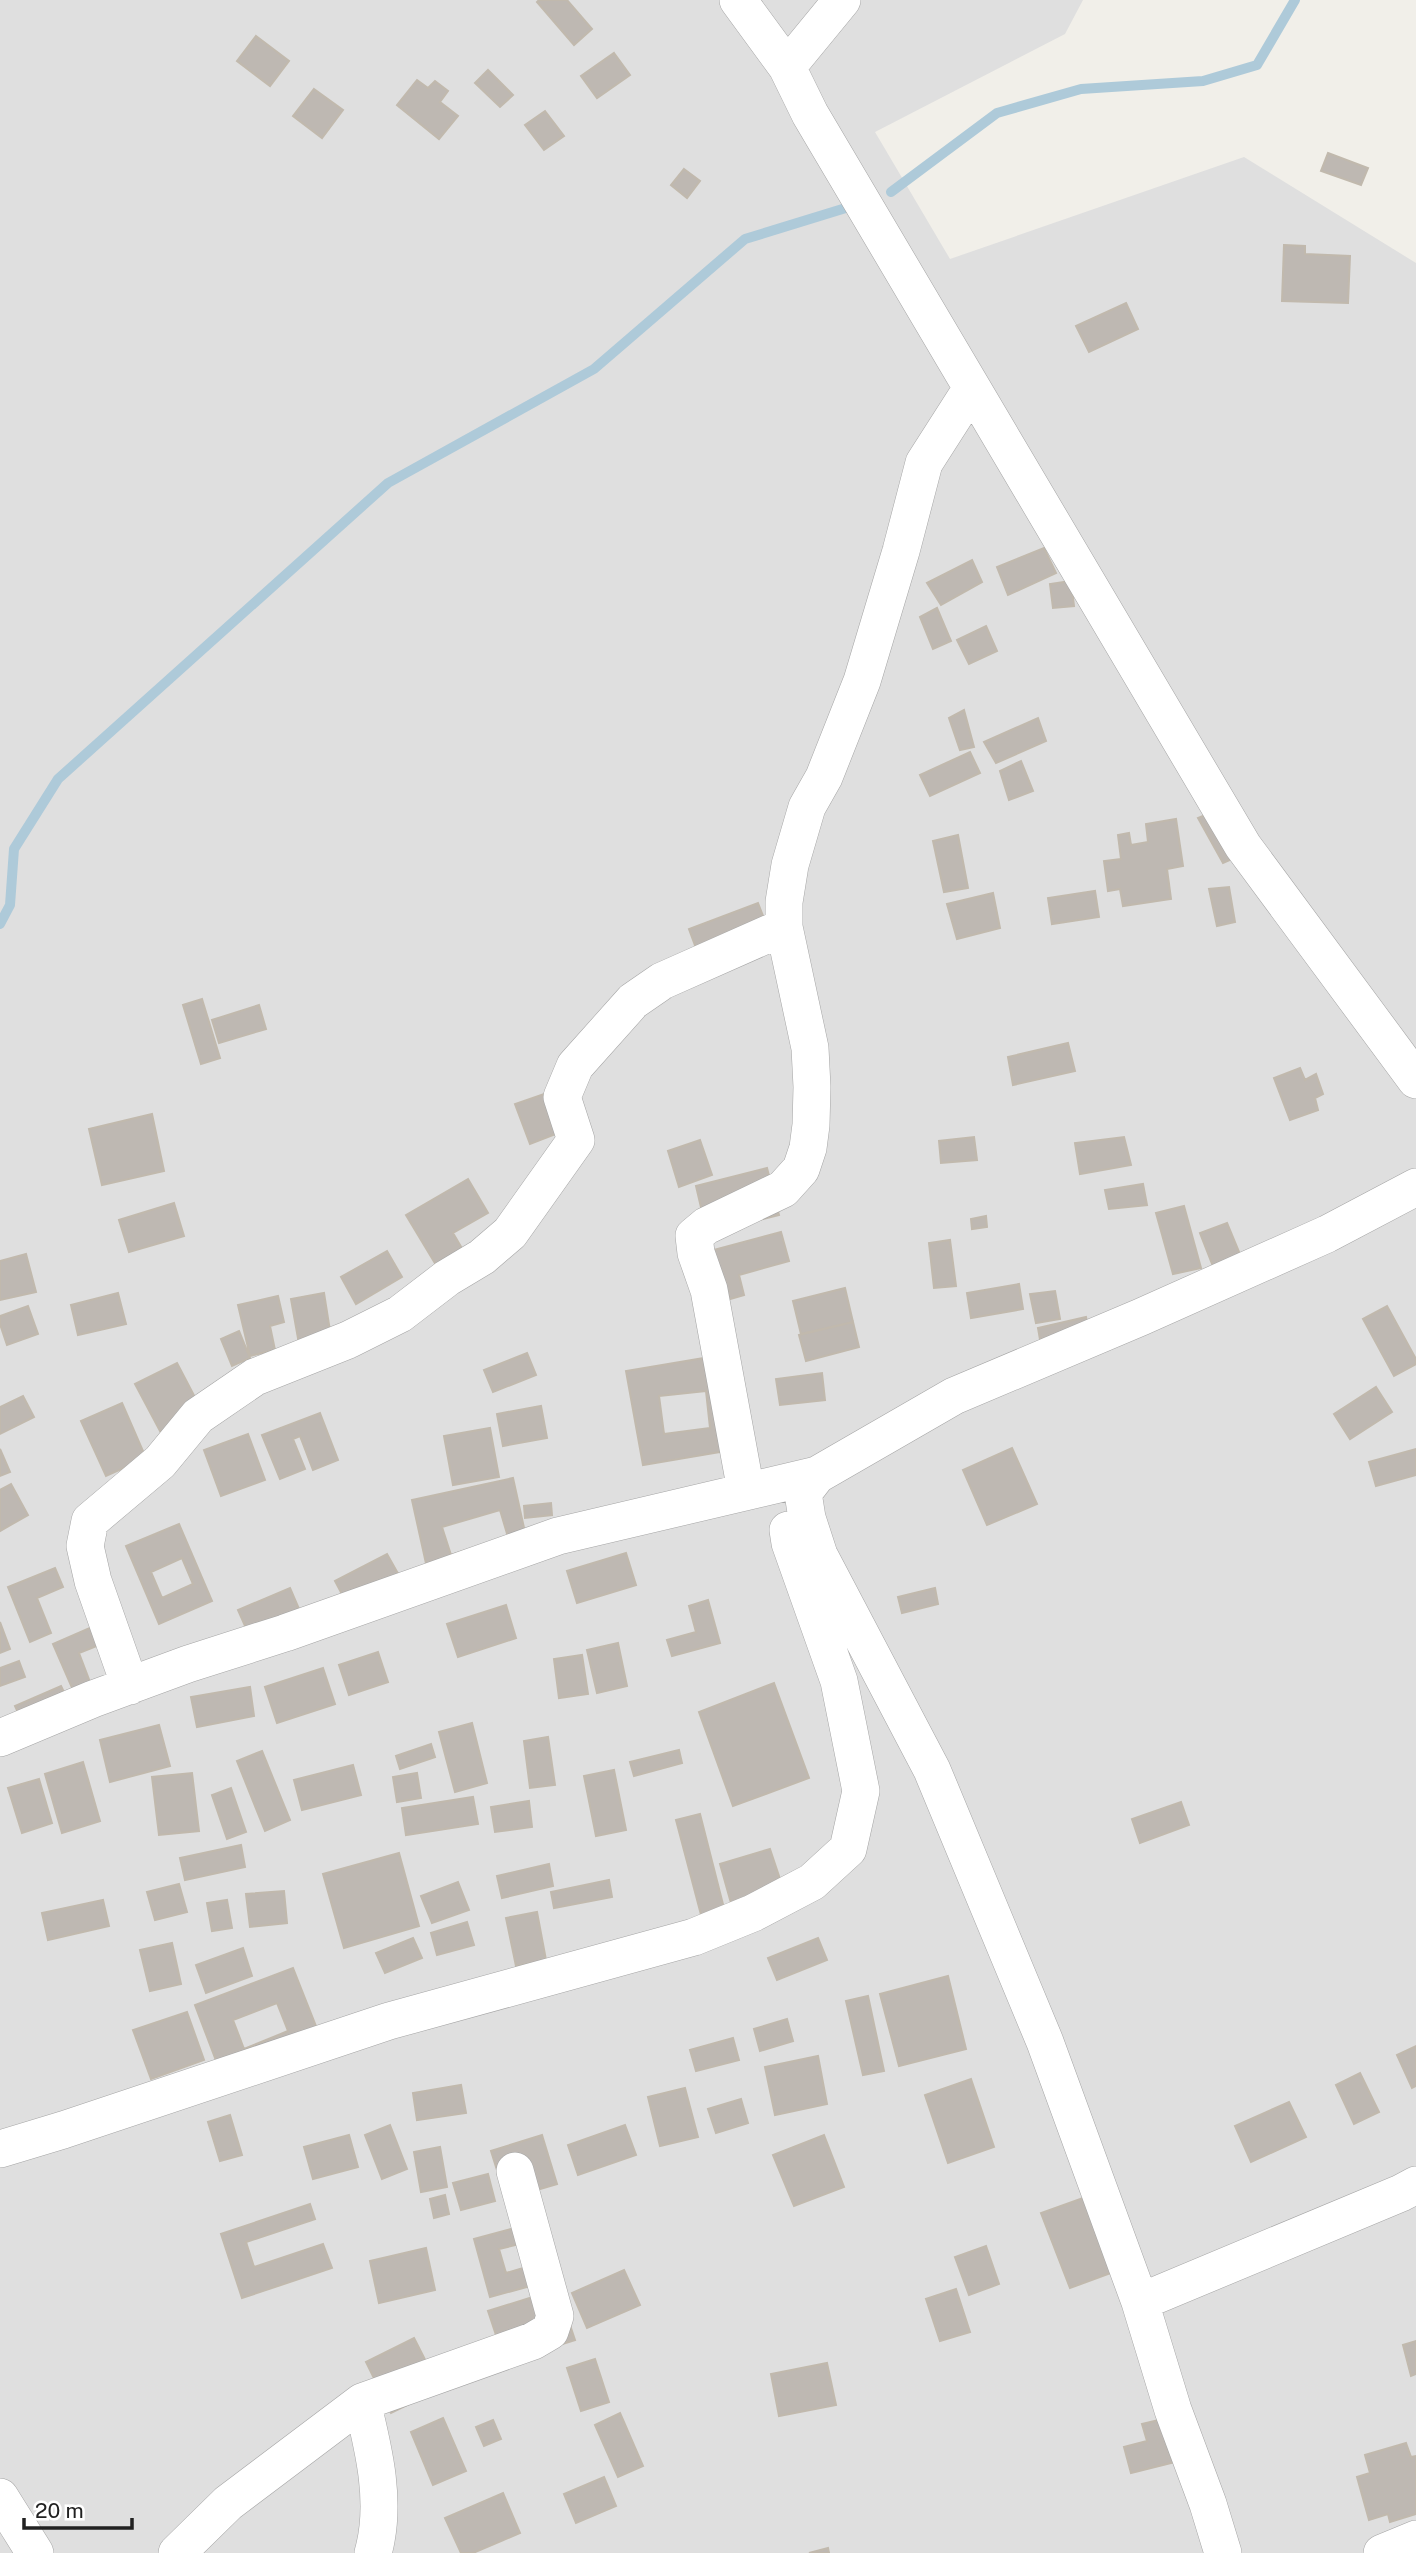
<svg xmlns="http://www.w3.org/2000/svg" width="1416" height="2553" font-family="'Public Sans',sans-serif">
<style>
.residential{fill:#dfdfdf}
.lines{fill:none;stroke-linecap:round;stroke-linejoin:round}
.stream{stroke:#aecad9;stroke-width:10}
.building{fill:#beb8b2;stroke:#c1b9ad;stroke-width:2;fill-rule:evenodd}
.minor-casing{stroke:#a5a5a5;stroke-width:38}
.minor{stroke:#fff;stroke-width:37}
</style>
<rect width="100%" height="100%" fill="#f1efe9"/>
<!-- residential -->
<path class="residential" d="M 0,0 L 1083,0 L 1065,34 L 875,132 L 950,259 L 1244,157 L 1416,263 L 1416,2553 L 0,2553 Z"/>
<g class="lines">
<!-- stream -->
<path class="stream" d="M 891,192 L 997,113 L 1081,89 L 1203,81 L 1257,65 L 1295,0
M 0,924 L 10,905 L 14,849 L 58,779 L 388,483 L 594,369 L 745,239 L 849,207"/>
</g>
<!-- building -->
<path class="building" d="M 539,0 L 567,0 L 592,29 L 574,45 L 537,2 Z
M 256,36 L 289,61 L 270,86 L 237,61 Z
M 614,53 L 630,75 L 597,98 L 581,76 Z
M 488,70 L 513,95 L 500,107 L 475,83 Z
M 417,80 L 428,88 L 435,81 L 448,91 L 440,102 L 458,116 L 439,139 L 397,105 Z
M 314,89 L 343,110 L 322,138 L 293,116 Z
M 545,111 L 564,136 L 544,150 L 525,125 Z
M 1328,153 L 1368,168 L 1361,185 L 1321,171 Z
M 684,169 L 700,181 L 687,198 L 671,185 Z
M 1284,245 L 1305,246 L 1305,254 L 1350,256 L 1348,303 L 1282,301 Z
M 1126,303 L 1138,329 L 1089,352 L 1076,326 Z
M 1044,548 L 1056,573 L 1008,595 L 997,567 Z
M 972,560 L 982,582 L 941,605 L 927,583 Z
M 1071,581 L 1074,606 L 1053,608 L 1050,584 Z
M 937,608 L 951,641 L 933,649 L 920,617 Z
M 986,626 L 997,651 L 969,664 L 957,640 Z
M 964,710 L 974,747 L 960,750 L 949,718 Z
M 1038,718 L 1046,741 L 996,763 L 984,742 Z
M 970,752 L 980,773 L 930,796 L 920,775 Z
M 1021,761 L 1033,791 L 1009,800 L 1000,771 Z
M 1215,811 L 1241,855 L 1223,863 L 1198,818 Z
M 1176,819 L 1183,866 L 1167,869 L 1171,899 L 1123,906 L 1120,889 L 1108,891 L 1104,861 L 1121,859 L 1118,835 L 1129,833 L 1131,845 L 1148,842 L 1146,824 Z
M 958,835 L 968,888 L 944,892 L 933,841 Z
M 1229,887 L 1235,922 L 1217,926 L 1209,889 Z
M 1095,891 L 1099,917 L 1052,924 L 1048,898 Z
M 993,893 L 1000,928 L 957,939 L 947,904 Z
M 758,903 L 770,934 L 700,959 L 689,929 Z
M 202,999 L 220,1058 L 201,1064 L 183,1005 Z
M 259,1005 L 266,1029 L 219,1043 L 212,1020 Z
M 1068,1043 L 1075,1071 L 1013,1085 L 1008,1057 Z
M 1300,1068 L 1305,1080 L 1316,1074 L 1323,1094 L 1315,1098 L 1318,1110 L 1290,1120 L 1274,1078 Z
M 547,1093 L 561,1132 L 530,1144 L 515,1104 Z
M 152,1114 L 164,1171 L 102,1185 L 89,1129 Z
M 974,1137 L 977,1160 L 941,1163 L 939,1141 Z
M 1124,1137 L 1131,1165 L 1080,1174 L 1075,1143 Z
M 700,1140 L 712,1175 L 679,1187 L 668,1151 Z
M 767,1168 L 779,1215 L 707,1233 L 696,1186 Z
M 468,1179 L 488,1213 L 453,1233 L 463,1250 L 436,1265 L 406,1215 Z
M 1143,1184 L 1147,1205 L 1109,1209 L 1105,1190 Z
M 174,1203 L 184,1236 L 129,1252 L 119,1220 Z
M 1184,1206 L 1201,1268 L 1173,1274 L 1156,1213 Z
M 986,1216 L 987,1227 L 972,1229 L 971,1219 Z
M 1227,1223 L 1244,1264 L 1216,1274 L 1200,1233 Z
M 781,1232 L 789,1261 L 739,1275 L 744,1295 L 713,1304 L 699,1254 Z
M 950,1240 L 956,1286 L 934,1288 L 929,1243 Z
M 387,1251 L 402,1277 L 356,1304 L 341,1277 Z
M 26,1254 L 36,1292 L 0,1300 L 0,1261 Z
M 1019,1284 L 1023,1309 L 971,1318 L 967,1293 Z
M 845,1288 L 853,1322 L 801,1334 L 793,1301 Z
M 1055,1291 L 1060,1319 L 1036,1323 L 1030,1294 Z
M 118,1293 L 126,1324 L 78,1335 L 71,1305 Z
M 324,1293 L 333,1350 L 301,1355 L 291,1299 Z
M 278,1296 L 284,1322 L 270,1326 L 275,1350 L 250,1356 L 238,1305 Z
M 28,1306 L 38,1334 L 7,1345 L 0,1324 L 0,1316 Z
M 1387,1306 L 1416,1359 L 1416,1364 L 1394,1376 L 1363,1319 Z
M 1086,1317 L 1091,1339 L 1042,1351 L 1038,1328 Z
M 853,1322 L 859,1347 L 806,1361 L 799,1335 Z
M 239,1331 L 250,1358 L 232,1366 L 221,1339 Z
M 527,1353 L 536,1375 L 493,1392 L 484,1370 Z
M 722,1355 L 738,1449 L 643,1465 L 626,1371 ZM 706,1391 L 710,1428 L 664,1434 L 659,1396 Z
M 177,1363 L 210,1426 L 169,1448 L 135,1384 Z
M 822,1373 L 825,1400 L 780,1405 L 776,1379 Z
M 1376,1387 L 1392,1412 L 1350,1439 L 1334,1414 Z
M 23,1396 L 34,1417 L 0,1434 L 0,1407 Z
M 122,1403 L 146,1458 L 106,1476 L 81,1421 Z
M 541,1406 L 547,1438 L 503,1446 L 497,1414 Z
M 320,1413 L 338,1460 L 313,1470 L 300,1436 L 293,1439 L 305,1469 L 280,1479 L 262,1435 Z
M 490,1428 L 499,1477 L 453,1485 L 444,1436 Z
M 248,1434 L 265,1480 L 221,1496 L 204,1450 Z
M 1012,1448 L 1037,1504 L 987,1525 L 963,1470 Z
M 0,1449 L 10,1472 L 0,1476 Z
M 1416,1449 L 1416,1475 L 1376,1486 L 1369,1462 Z
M 513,1478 L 532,1564 L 431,1586 L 412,1500 ZM 500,1510 L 508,1537 L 451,1555 L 442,1527 Z
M 11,1484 L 28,1515 L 0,1531 L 0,1490 Z
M 551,1503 L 552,1515 L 525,1518 L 524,1506 Z
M 179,1524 L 212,1601 L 159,1624 L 126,1546 ZM 182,1558 L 193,1584 L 162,1598 L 151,1572 Z
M 626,1553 L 636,1585 L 577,1603 L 567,1571 Z
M 387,1554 L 409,1593 L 356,1621 L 335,1581 Z
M 55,1568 L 63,1587 L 37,1598 L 51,1633 L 30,1642 L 8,1587 Z
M 290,1588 L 305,1623 L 253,1644 L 238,1610 Z
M 935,1588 L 938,1604 L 902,1613 L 898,1597 Z
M 708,1600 L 720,1643 L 672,1656 L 667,1640 L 696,1632 L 689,1606 Z
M 506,1605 L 516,1638 L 458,1657 L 447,1624 Z
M 108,1620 L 139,1689 L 83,1713 L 53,1644 ZM 99,1645 L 111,1674 L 90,1682 L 79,1653 Z
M 0,1622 L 10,1649 L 0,1653 Z
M 618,1643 L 627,1686 L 597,1693 L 587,1650 Z
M 378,1652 L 388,1682 L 349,1695 L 339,1665 Z
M 582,1655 L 588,1694 L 559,1698 L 554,1659 Z
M 19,1661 L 25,1677 L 0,1686 L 0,1668 Z
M 323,1668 L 335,1704 L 277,1723 L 265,1687 Z
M 774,1683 L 809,1778 L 733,1806 L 699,1712 Z
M 61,1686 L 72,1709 L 26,1730 L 15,1706 Z
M 250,1687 L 254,1716 L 197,1727 L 191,1697 Z
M 472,1723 L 487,1783 L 455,1792 L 439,1732 Z
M 159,1725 L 170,1766 L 110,1782 L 100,1740 Z
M 548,1737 L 555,1785 L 530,1788 L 524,1741 Z
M 431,1744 L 435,1757 L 400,1769 L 396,1756 Z
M 679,1750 L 682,1763 L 634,1776 L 630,1762 Z
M 262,1751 L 290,1820 L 265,1831 L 237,1761 Z
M 83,1762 L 100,1821 L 62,1833 L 45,1774 Z
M 353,1765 L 361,1795 L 302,1810 L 294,1780 Z
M 614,1770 L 626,1830 L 596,1836 L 584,1776 Z
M 192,1773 L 199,1831 L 159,1835 L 152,1777 Z
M 417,1773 L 421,1798 L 397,1802 L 393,1777 Z
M 39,1779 L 52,1823 L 22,1833 L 8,1788 Z
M 231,1788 L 246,1832 L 227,1839 L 212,1795 Z
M 473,1797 L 478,1824 L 406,1835 L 402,1808 Z
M 529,1801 L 532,1827 L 495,1832 L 491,1807 Z
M 1181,1802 L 1189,1825 L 1140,1843 L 1132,1819 Z
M 700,1814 L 727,1920 L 704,1926 L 676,1820 Z
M 241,1845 L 245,1867 L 185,1880 L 180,1858 Z
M 770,1849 L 783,1888 L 731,1903 L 720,1864 Z
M 399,1853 L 419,1926 L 344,1948 L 323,1874 Z
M 549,1864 L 553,1886 L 502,1898 L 497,1876 Z
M 609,1880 L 612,1897 L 554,1908 L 551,1892 Z
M 458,1882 L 469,1910 L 432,1923 L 421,1896 Z
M 179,1884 L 187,1912 L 155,1920 L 147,1892 Z
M 284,1891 L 287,1923 L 250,1927 L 246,1894 Z
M 103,1900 L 109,1926 L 48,1940 L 42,1913 Z
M 227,1900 L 232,1928 L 212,1931 L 207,1903 Z
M 537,1912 L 546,1960 L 516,1966 L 506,1918 Z
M 467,1922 L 474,1945 L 437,1955 L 431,1933 Z
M 413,1938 L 422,1958 L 385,1973 L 376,1953 Z
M 818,1938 L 827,1960 L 777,1980 L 768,1958 Z
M 172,1943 L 181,1984 L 150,1991 L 140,1950 Z
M 243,1948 L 252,1976 L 206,1993 L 196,1965 Z
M 293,1968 L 325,2049 L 226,2087 L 195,2005 ZM 277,2003 L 288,2031 L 244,2049 L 233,2020 Z
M 948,1976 L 966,2049 L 899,2066 L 880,1994 Z
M 868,1996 L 884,2071 L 863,2075 L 846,2001 Z
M 187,2012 L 204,2060 L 151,2079 L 133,2030 Z
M 787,2019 L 793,2041 L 760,2051 L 754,2029 Z
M 733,2038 L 739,2060 L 696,2071 L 690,2050 Z
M 1416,2046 L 1416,2086 L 1412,2088 L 1397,2055 Z
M 818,2056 L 827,2104 L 775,2115 L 765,2067 Z
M 1360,2073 L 1379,2112 L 1354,2124 L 1336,2085 Z
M 971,2079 L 994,2147 L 948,2163 L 925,2095 Z
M 461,2085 L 466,2113 L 417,2120 L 413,2093 Z
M 685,2088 L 698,2137 L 660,2146 L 648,2097 Z
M 741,2099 L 748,2123 L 716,2133 L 708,2109 Z
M 1289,2102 L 1306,2137 L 1251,2162 L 1235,2126 Z
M 230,2115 L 242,2155 L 220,2161 L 208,2122 Z
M 390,2125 L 407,2169 L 382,2179 L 365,2135 Z
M 625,2125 L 636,2155 L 578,2175 L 568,2145 Z
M 349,2135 L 358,2167 L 313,2179 L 304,2147 Z
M 542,2135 L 557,2184 L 506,2199 L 491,2151 Z
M 824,2135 L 844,2187 L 794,2206 L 773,2155 Z
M 440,2147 L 447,2187 L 421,2192 L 414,2152 Z
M 488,2174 L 495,2201 L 461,2210 L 453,2183 Z
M 445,2195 L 449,2214 L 434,2218 L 430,2199 Z
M 1083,2198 L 1111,2273 L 1070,2288 L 1041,2213 Z
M 310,2204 L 315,2219 L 246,2242 L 254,2267 L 323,2244 L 332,2268 L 242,2298 L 221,2234 Z
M 540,2221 L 556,2279 L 490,2297 L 474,2239 ZM 524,2243 L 530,2266 L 506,2273 L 499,2249 Z
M 986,2246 L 999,2284 L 969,2295 L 955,2257 Z
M 426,2248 L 435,2290 L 379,2303 L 370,2261 Z
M 624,2270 L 640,2305 L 587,2328 L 572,2293 Z
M 558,2289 L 575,2340 L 505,2362 L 488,2311 Z
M 956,2289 L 970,2332 L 940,2341 L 926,2299 Z
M 414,2338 L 440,2389 L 391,2413 L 366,2362 Z
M 1416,2341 L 1416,2374 L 1411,2376 L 1403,2345 Z
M 595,2359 L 609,2402 L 581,2411 L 567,2368 Z
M 827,2363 L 836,2405 L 779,2416 L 771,2374 Z
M 620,2413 L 643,2466 L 618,2477 L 595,2425 Z
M 443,2418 L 466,2471 L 433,2485 L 411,2432 Z
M 1163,2419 L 1175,2462 L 1131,2473 L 1124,2447 L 1147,2441 L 1142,2424 Z
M 493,2420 L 501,2439 L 484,2446 L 476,2427 Z
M 1406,2443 L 1411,2457 L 1416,2456 L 1416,2514 L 1390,2522 L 1388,2514 L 1369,2520 L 1357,2477 L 1370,2473 L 1365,2455 Z
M 604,2477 L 616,2506 L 576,2523 L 564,2494 Z
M 503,2493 L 520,2533 L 473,2553 L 461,2553 L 445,2518 Z
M 828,2548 L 829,2553 L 809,2553 Z"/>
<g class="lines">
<defs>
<path id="minor" d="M 738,0 L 787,67 L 810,114 L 1243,846 L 1416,1080
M 787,67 L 842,0
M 746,1491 L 709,1290 L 696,1253 L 694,1236 L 706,1226 L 783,1189 L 801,1169 L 808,1148 L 811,1125 L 812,1087 L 810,1048 L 784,927 L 784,902 L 790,865 L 807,807 L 824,777 L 862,681 L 901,551 L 924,463 L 972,388
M 130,1686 L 93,1581 L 85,1546 L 90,1521 L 160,1462 L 198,1416 L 255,1377 L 348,1340 L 400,1314 L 447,1278 L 482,1257 L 510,1233 L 576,1140 L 562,1097 L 575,1066 L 633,1001 L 662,981 L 784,927
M 0,1738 L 93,1699 L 188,1664 L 285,1633 L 558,1536 L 817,1475
M 0,2149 L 63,2130 L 389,2021 L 694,1937 L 753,1913 L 812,1882 L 848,1849 L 861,1791 L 839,1681 L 790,1543 L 788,1530
M 1140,2302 L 1401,2193 L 1416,2185
M 362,2402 C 374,2450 387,2504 373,2553
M 0,2497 L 35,2553
M 177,2553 L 228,2503 L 362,2402 L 533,2341 L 550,2331 L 555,2316 L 515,2171
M 1223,2553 L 1208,2504 L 1173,2410 L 1140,2302 L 1045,2042 L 932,1770 L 819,1555 L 807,1518 L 803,1493 L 817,1475 L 954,1396 L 1141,1317 L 1327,1234 L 1416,1187
M 1382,2553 L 1416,2539"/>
</defs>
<!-- minor casing -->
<use href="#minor" class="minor-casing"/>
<!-- minor -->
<use href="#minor" class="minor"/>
</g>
<!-- scale -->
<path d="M24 2518v10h108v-10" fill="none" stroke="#212121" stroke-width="3.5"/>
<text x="35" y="2518" font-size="21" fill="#212121" stroke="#ffffff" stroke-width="5" paint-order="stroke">20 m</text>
</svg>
